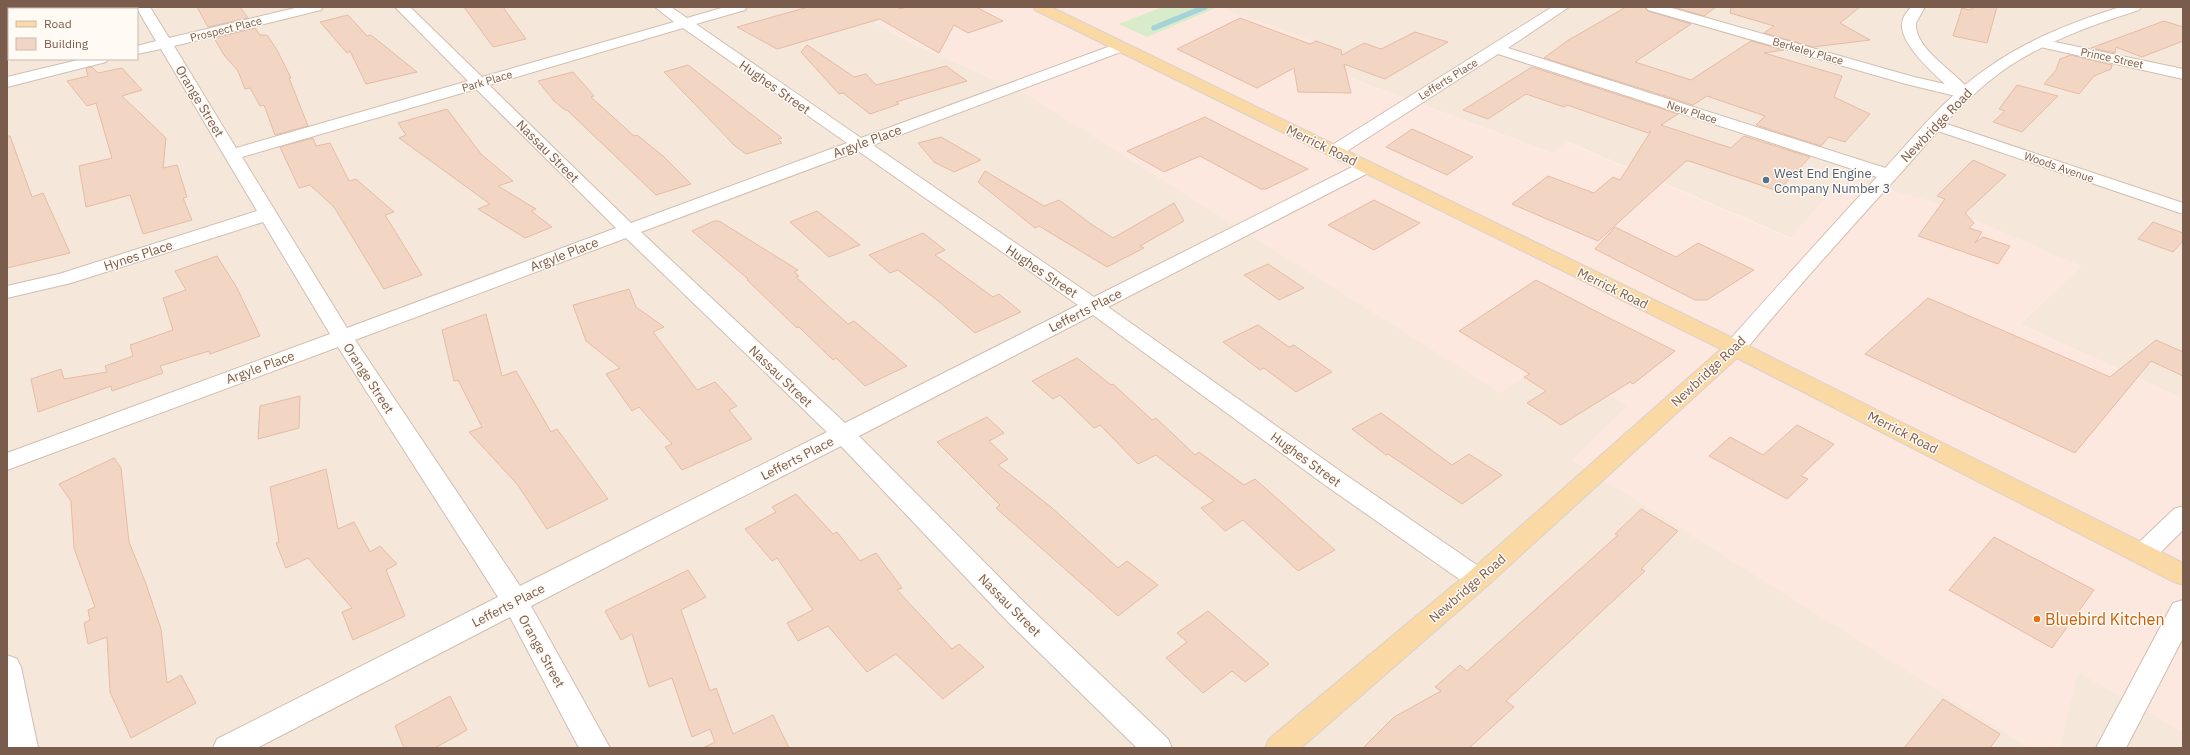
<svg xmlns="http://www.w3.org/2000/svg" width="2190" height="755" font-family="'IBM Plex Sans',sans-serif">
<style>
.residential{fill:#f5e8da;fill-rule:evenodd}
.commercial{fill:#fde8e0}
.green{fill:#d8ecc9}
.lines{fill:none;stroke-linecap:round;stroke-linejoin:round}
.stream{stroke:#a5d3da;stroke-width:5.5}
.building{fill:#f3d5c3;stroke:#e6bba3}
.street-casing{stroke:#d1beb0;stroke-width:2}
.secondary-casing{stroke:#d6c0b0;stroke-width:2}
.primary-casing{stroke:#dad1cd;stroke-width:2}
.street{fill:#fff;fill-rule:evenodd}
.secondary{fill:#fff;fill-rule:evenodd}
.primary{fill:#fbd9a5;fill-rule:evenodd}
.service-dot{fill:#5c6f8a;stroke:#fffaf3;stroke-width:1.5}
.food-dot{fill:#e8710a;stroke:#fffaf3;stroke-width:1.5}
.labels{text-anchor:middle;stroke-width:3;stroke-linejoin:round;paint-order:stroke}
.far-street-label{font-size:11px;fill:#7a5c4d;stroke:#fffaf3}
.street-label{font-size:13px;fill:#7a5c4d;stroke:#fffaf3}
.service-label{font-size:13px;fill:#4e5e75;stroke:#fffaf3;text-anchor:start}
.near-food-label{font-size:16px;fill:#c56008;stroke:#fffaf3;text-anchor:start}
</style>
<rect width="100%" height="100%" fill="#fdf6ec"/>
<!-- residential -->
<path class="residential" d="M 7,7 L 850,7 L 905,40 L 1021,91 L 1546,361 L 2183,596 L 2183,748 L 7,748 ZM 9,9 L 137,9 L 137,59 L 9,59 Z
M 1218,7 L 2183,7 L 2183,399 L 2020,324 L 2081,266 L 1844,177 L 1791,238 L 1568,142 L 1552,153 L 1318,66 Z"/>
<!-- commercial -->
<path class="commercial" d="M 850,7 L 1218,7 L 1342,52 L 1318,66 L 1552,153 L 1567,142 L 1790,238 L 1844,177 L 1936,203 L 2081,266 L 2020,324 L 2183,399 L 2183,732 L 2078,672 L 2060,748 L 2029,748 L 1572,460 L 1628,405 L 1546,361 L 1501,393 L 1021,91 L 905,40 Z"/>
<!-- green -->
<path class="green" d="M 1162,7 L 1218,7 L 1147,37 L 1119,24 Z"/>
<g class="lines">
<!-- stream -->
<path class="stream" d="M 1154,28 L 1205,7"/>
</g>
<!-- building -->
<path class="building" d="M 197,7 L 240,7 L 248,18 L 208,27 Z
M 464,7 L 503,7 L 526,39 L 493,47 Z
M 808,7 L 899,7 L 899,9 L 907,7 L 976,7 L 1003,21 L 968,33 L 954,25 L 939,53 L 880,19 L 777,49 L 737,27 Z
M 1626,7 L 1645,7 L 1648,11 L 1691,24 L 1635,62 L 1691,80 L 1751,41 L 1784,50 L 1764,53 L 1842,76 L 1834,97 L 1870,114 L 1845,142 L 1829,137 L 1821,146 L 1756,125 L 1765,116 L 1707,96 L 1693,105 L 1544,58 L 1567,41 Z
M 1673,7 L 1716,7 L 1704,16 Z
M 1731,7 L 1860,7 L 1840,23 L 1870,40 L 1813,47 L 1764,33 L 1774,26 L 1730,13 Z
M 1975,7 L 1997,7 L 1987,43 L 1953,36 L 1962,8 L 1969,10 Z
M 348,15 L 367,36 L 371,35 L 417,72 L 366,84 L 350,51 L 347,53 L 320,22 Z
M 1240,18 L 1310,44 L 1316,41 L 1341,50 L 1342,55 L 1364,43 L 1381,49 L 1415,32 L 1448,42 L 1385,79 L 1344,64 L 1351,93 L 1298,92 L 1294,68 L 1257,88 L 1177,49 Z
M 2164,21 L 2183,27 L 2183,41 L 2142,57 L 2116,47 L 2115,53 L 2091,48 Z
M 255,28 L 260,35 L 267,35 L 277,50 L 291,78 L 289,78 L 308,126 L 275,135 L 264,105 L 260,106 L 250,88 L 245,89 L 238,71 L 224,55 L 214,38 Z
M 807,45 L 854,77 L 866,74 L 876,85 L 946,66 L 967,81 L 896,102 L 899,104 L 870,114 L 843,93 L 839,94 L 801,52 Z
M 2071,55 L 2112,65 L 2111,69 L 2094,76 L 2079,94 L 2044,84 L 2056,70 L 2060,59 Z
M 688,65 L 782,138 L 778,139 L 782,143 L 746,154 L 734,145 L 664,72 Z
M 92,67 L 98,73 L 122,68 L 142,90 L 122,96 L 166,138 L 163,168 L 177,165 L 187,197 L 183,198 L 192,220 L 143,234 L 130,195 L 86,207 L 79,166 L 112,158 L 96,103 L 87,106 L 67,81 L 88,76 L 86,68 Z
M 1532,67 L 1678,114 L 1661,125 L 1731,148 L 1744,136 L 1810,157 L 1778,191 L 1689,161 L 1686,161 L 1598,241 L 1512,204 L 1548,176 L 1594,193 L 1613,177 L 1620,180 L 1651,131 L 1648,133 L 1567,105 L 1564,107 L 1526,94 L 1488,119 L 1463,110 Z
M 573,72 L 594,96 L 591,97 L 634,136 L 637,135 L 663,156 L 691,184 L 656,195 L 567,110 L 565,110 L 554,101 L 538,81 Z
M 2017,85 L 2058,96 L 2022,132 L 1993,122 L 2005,111 L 1999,109 Z
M 447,109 L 481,154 L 513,181 L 498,186 L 536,209 L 531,211 L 552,227 L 525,238 L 478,209 L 490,204 L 399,138 L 406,135 L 398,123 Z
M 1205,117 L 1242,136 L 1308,169 L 1266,189 L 1261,189 L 1200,156 L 1164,172 L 1127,151 Z
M 1412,129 L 1430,137 L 1473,157 L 1447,175 L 1386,147 Z
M 7,136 L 10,136 L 32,197 L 43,193 L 70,253 L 7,268 Z
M 941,137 L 981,160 L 954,172 L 934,162 L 918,143 Z
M 313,138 L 316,146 L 330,143 L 349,181 L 356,179 L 394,212 L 385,215 L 422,275 L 384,289 L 334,207 L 310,185 L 299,188 L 280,147 Z
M 1973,160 L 2006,175 L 1965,213 L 1974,223 L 1969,228 L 1982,232 L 1975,243 L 1983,237 L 2010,246 L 1998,264 L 1918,236 L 1945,199 L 1937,196 Z
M 985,171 L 1044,206 L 1059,200 L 1091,224 L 1113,238 L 1174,203 L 1184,221 L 1140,246 L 1144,248 L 1107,267 L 1039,226 L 1035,228 L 978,182 Z
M 1374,200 L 1420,223 L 1374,250 L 1328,225 Z
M 817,211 L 860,245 L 829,257 L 790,222 Z
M 714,221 L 719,221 L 798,270 L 794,272 L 799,276 L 796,277 L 848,324 L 854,321 L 907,366 L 865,386 L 836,358 L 833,360 L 799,327 L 797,328 L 747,280 L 748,279 L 692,231 Z
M 2153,222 L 2183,233 L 2183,241 L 2173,252 L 2138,239 Z
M 1615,227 L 1676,257 L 1698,243 L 1754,270 L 1707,300 L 1695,300 L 1595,249 Z
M 923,233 L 945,250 L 935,255 L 993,297 L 999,294 L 1021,312 L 975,333 L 937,300 L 898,270 L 890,273 L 869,255 Z
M 217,256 L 237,288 L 260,336 L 210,354 L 209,351 L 160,366 L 163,373 L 112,391 L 111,386 L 38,412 L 31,379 L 61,369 L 64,379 L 107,372 L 105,366 L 133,356 L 130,345 L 173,330 L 163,298 L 186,290 L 175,271 Z
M 1268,264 L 1304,288 L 1279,300 L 1244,275 Z
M 1536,280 L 1603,315 L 1675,351 L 1633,384 L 1630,382 L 1561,425 L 1527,403 L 1546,391 L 1524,377 L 1530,374 L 1459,331 Z
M 629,289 L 636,307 L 664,327 L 653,332 L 697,390 L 715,382 L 737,406 L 729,410 L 752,439 L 682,470 L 665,447 L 672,444 L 639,407 L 632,411 L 606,374 L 620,368 L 586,341 L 573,305 Z
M 1928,298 L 2110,377 L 2156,340 L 2183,352 L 2183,376 L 2151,361 L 2075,453 L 1865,354 Z
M 486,314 L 502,376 L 516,371 L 551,432 L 557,429 L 608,499 L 547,529 L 517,484 L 469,432 L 482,427 L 458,380 L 454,381 L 442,330 Z
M 1258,325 L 1289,347 L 1294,345 L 1332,372 L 1296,392 L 1264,368 L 1260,370 L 1223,342 Z
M 1077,358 L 1111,385 L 1113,384 L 1152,420 L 1156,418 L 1195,455 L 1199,452 L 1244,485 L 1255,479 L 1335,550 L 1298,571 L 1243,520 L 1225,531 L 1201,508 L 1214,501 L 1156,455 L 1138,464 L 1100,425 L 1094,428 L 1060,395 L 1053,399 L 1032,381 Z
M 300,396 L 299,428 L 258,439 L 260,406 Z
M 1381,413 L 1452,465 L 1469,454 L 1502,475 L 1462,504 L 1388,454 L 1386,455 L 1352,429 Z
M 987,417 L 1004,433 L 989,441 L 1008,459 L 998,465 L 1051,507 L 1118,568 L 1127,561 L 1158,585 L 1118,616 L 996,508 L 1000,505 L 937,442 Z
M 1797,425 L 1834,444 L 1801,476 L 1808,479 L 1787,499 L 1709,456 L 1730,437 L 1763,455 Z
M 114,458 L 121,468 L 129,542 L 146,584 L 161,629 L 167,683 L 181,675 L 196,703 L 131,738 L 110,692 L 107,637 L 88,644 L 84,623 L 90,620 L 88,610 L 95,607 L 74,548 L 71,501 L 59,484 Z
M 326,469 L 338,529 L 354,522 L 370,552 L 380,546 L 397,564 L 386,570 L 405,616 L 353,640 L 342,612 L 352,608 L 308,558 L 286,568 L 276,543 L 279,542 L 270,487 Z
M 796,494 L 833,534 L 837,532 L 860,561 L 876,553 L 902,588 L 897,590 L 952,649 L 959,644 L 984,667 L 943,699 L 896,654 L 867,672 L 828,626 L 798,641 L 787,623 L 813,610 L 777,558 L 772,561 L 745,529 L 776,512 L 772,507 Z
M 1641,509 L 1678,531 L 1641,569 L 1645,571 L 1506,701 L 1514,707 L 1469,748 L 1363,748 L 1394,717 L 1441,691 L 1435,687 L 1460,665 L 1467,671 L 1618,535 L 1615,534 Z
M 1994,537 L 2094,590 L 2052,648 L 1949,590 Z
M 688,570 L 706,597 L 681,610 L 710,691 L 716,688 L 733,734 L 773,715 L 789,748 L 703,748 L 715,742 L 710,729 L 692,737 L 672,678 L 649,687 L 632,634 L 621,640 L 605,611 Z
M 1208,611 L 1269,664 L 1245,682 L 1232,671 L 1203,693 L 1166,658 L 1187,642 L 1177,633 Z
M 450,696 L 467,730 L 435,748 L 404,748 L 395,726 Z
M 1943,699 L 2000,734 L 1990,748 L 1904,748 Z"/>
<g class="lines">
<defs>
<path id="street" d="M 136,7 L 150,7 L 169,38 L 299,7 L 323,7 L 321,10 L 174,46 L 236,148 L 468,81 L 395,7 L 410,7 L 482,77 L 674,22 L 655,7 L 671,7 L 687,18 L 725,7 L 747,7 L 745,10 L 696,24 L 861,138 L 1116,44 L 1126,44 L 1128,47 L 1126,50 L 873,145 L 1094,297 L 1360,163 L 1372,163 L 1375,167 L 1372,171 L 1108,307 L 1343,473 L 1487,572 L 1491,579 L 1487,586 L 1478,589 L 1469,586 L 1325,485 L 1093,315 L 859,436 L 1029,607 L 1168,739 L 1172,748 L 1137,748 L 1009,623 L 841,446 L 531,606 L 610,748 L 579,748 L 510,617 L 257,748 L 213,748 L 217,739 L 498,597 L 338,347 L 7,470 L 7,453 L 330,334 L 263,222 L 71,283 L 7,298 L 7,286 L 59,274 L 257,211 L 161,49 L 137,54 L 137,46 L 156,41 ZM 683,28 L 847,143 L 631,223 L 489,85 ZM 476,89 L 616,228 L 347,328 L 242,157 ZM 858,151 L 1078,305 L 845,423 L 641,232 ZM 626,238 L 827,432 L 520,586 L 355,340 Z
M 1552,7 L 1569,7 L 1508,48 L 1895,171 L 1898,175 L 1895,179 L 1889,180 L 1883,179 L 1498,54 L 1341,155 L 1329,155 L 1326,151 L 1329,147 Z
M 1646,7 L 1668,7 L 1914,77 L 1945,84 C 1932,72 1903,46 1902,27 C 1901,19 1906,13 1911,7 L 1925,7 L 1916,23 C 1914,50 1958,73 1972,93 L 1970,96 L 1964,98 L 1906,84 L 1648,10 Z
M 2041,39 L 2183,69 L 2183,79 L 2036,46 L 2034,43 L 2036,40 Z
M 82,59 L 108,59 L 106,62 L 7,87 L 7,77 Z
M 1935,120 L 2183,203 L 2183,214 L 1929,128 L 1927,125 L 1929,122 Z
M 2183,506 L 2183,530 L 2152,561 L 2143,564 L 2134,561 L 2130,554 L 2134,547 L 2174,509 Z
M 2183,600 L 2183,638 L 2126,748 L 2096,748 L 2173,603 Z
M 7,655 L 17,659 L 21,667 L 38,748 L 8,748 Z"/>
<path id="secondary" d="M 2120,7 L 2141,7 L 2139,10 C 2095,24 2050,40 2011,65 C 1967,94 1934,136 1899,175 C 1846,233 1793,292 1743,353 L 1735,355 L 1727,353 L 1724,348 L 1727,343 C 1780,283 1833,225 1887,166 C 1918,132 1948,95 1986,69 C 2026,40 2073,22 2120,7 Z"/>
<path id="primary" d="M 1033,7 L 1051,7 L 1743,343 L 2183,563 L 2183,585 L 2174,582 L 1737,358 L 1487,586 L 1301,748 L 1265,748 L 1269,739 L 1469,572 L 1721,349 L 1035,10 Z"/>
</defs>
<!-- street casing -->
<use href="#street" class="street-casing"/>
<!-- secondary casing -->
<use href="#secondary" class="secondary-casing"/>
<!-- primary casing -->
<use href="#primary" class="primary-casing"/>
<!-- street -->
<use href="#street" class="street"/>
<!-- secondary -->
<use href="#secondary" class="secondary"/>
<!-- primary -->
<use href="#primary" class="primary"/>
</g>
<!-- markers -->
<circle class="service-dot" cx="1766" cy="180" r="4"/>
<circle class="food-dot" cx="2037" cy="619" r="4"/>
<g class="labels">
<!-- far-street labels -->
<g class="far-street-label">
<text transform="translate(226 29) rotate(-14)" y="4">Prospect Place</text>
<text transform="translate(1808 51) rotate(16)" y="4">Berkeley Place</text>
<text transform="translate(2112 58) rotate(12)" y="4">Prince Street</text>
<text transform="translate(1448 79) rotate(-32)" y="4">Lefferts Place</text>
<text transform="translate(487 81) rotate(-16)" y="4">Park Place</text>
<text transform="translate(1692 112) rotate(18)" y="4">New Place</text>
<text transform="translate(2059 167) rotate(19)" y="4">Woods Avenue</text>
</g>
<!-- street labels -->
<g class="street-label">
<text transform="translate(775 87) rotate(35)" y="5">Hughes Street</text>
<text transform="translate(200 101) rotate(59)" y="5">Orange Street</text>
<text transform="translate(1936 125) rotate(-46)" y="5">Newbridge Road</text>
<text transform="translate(867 141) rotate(-20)" y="5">Argyle Place</text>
<text transform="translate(1322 145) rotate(26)" y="5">Merrick Road</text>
<text transform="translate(548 151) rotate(45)" y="5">Nassau Street</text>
<text transform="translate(564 254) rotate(-21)" y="5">Argyle Place</text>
<text transform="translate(138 255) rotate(-18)" y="5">Hynes Place</text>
<text transform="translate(1042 271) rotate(34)" y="5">Hughes Street</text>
<text transform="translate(1613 288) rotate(26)" y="5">Merrick Road</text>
<text transform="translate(1085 310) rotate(-27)" y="5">Lefferts Place</text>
<text transform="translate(260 367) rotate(-20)" y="5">Argyle Place</text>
<text transform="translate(1708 371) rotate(-43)" y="5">Newbridge Road</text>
<text transform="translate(781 376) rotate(44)" y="5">Nassau Street</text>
<text transform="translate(369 378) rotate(57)" y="5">Orange Street</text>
<text transform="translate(1903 432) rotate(27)" y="5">Merrick Road</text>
<text transform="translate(797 458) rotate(-27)" y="5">Lefferts Place</text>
<text transform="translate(1306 459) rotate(36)" y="5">Hughes Street</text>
<text transform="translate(1467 588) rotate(-41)" y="5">Newbridge Road</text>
<text transform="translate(508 605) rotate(-27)" y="5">Lefferts Place</text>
<text transform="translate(1010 605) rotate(45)" y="5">Nassau Street</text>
<text transform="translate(542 651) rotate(61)" y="5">Orange Street</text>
</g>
<!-- service labels -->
<g class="service-label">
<text x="1774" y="178">West End Engine<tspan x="1774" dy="15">Company Number 3</tspan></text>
</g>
<!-- near-food labels -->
<g class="near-food-label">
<text x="2045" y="625">Bluebird Kitchen</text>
</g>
</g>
<!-- border -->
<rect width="2190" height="755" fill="none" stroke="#7a5c4d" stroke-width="16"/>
<!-- legend -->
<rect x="8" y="8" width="130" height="52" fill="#fffaf3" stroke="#cabbb1"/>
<rect x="16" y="21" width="20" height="6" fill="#fbd9a5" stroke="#cabbb1"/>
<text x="44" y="28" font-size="12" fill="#7a5c4d">Road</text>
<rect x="16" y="38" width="20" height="12" fill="#f3d5c3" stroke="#cabbb1"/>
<text x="44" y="48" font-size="12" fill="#7a5c4d">Building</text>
</svg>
